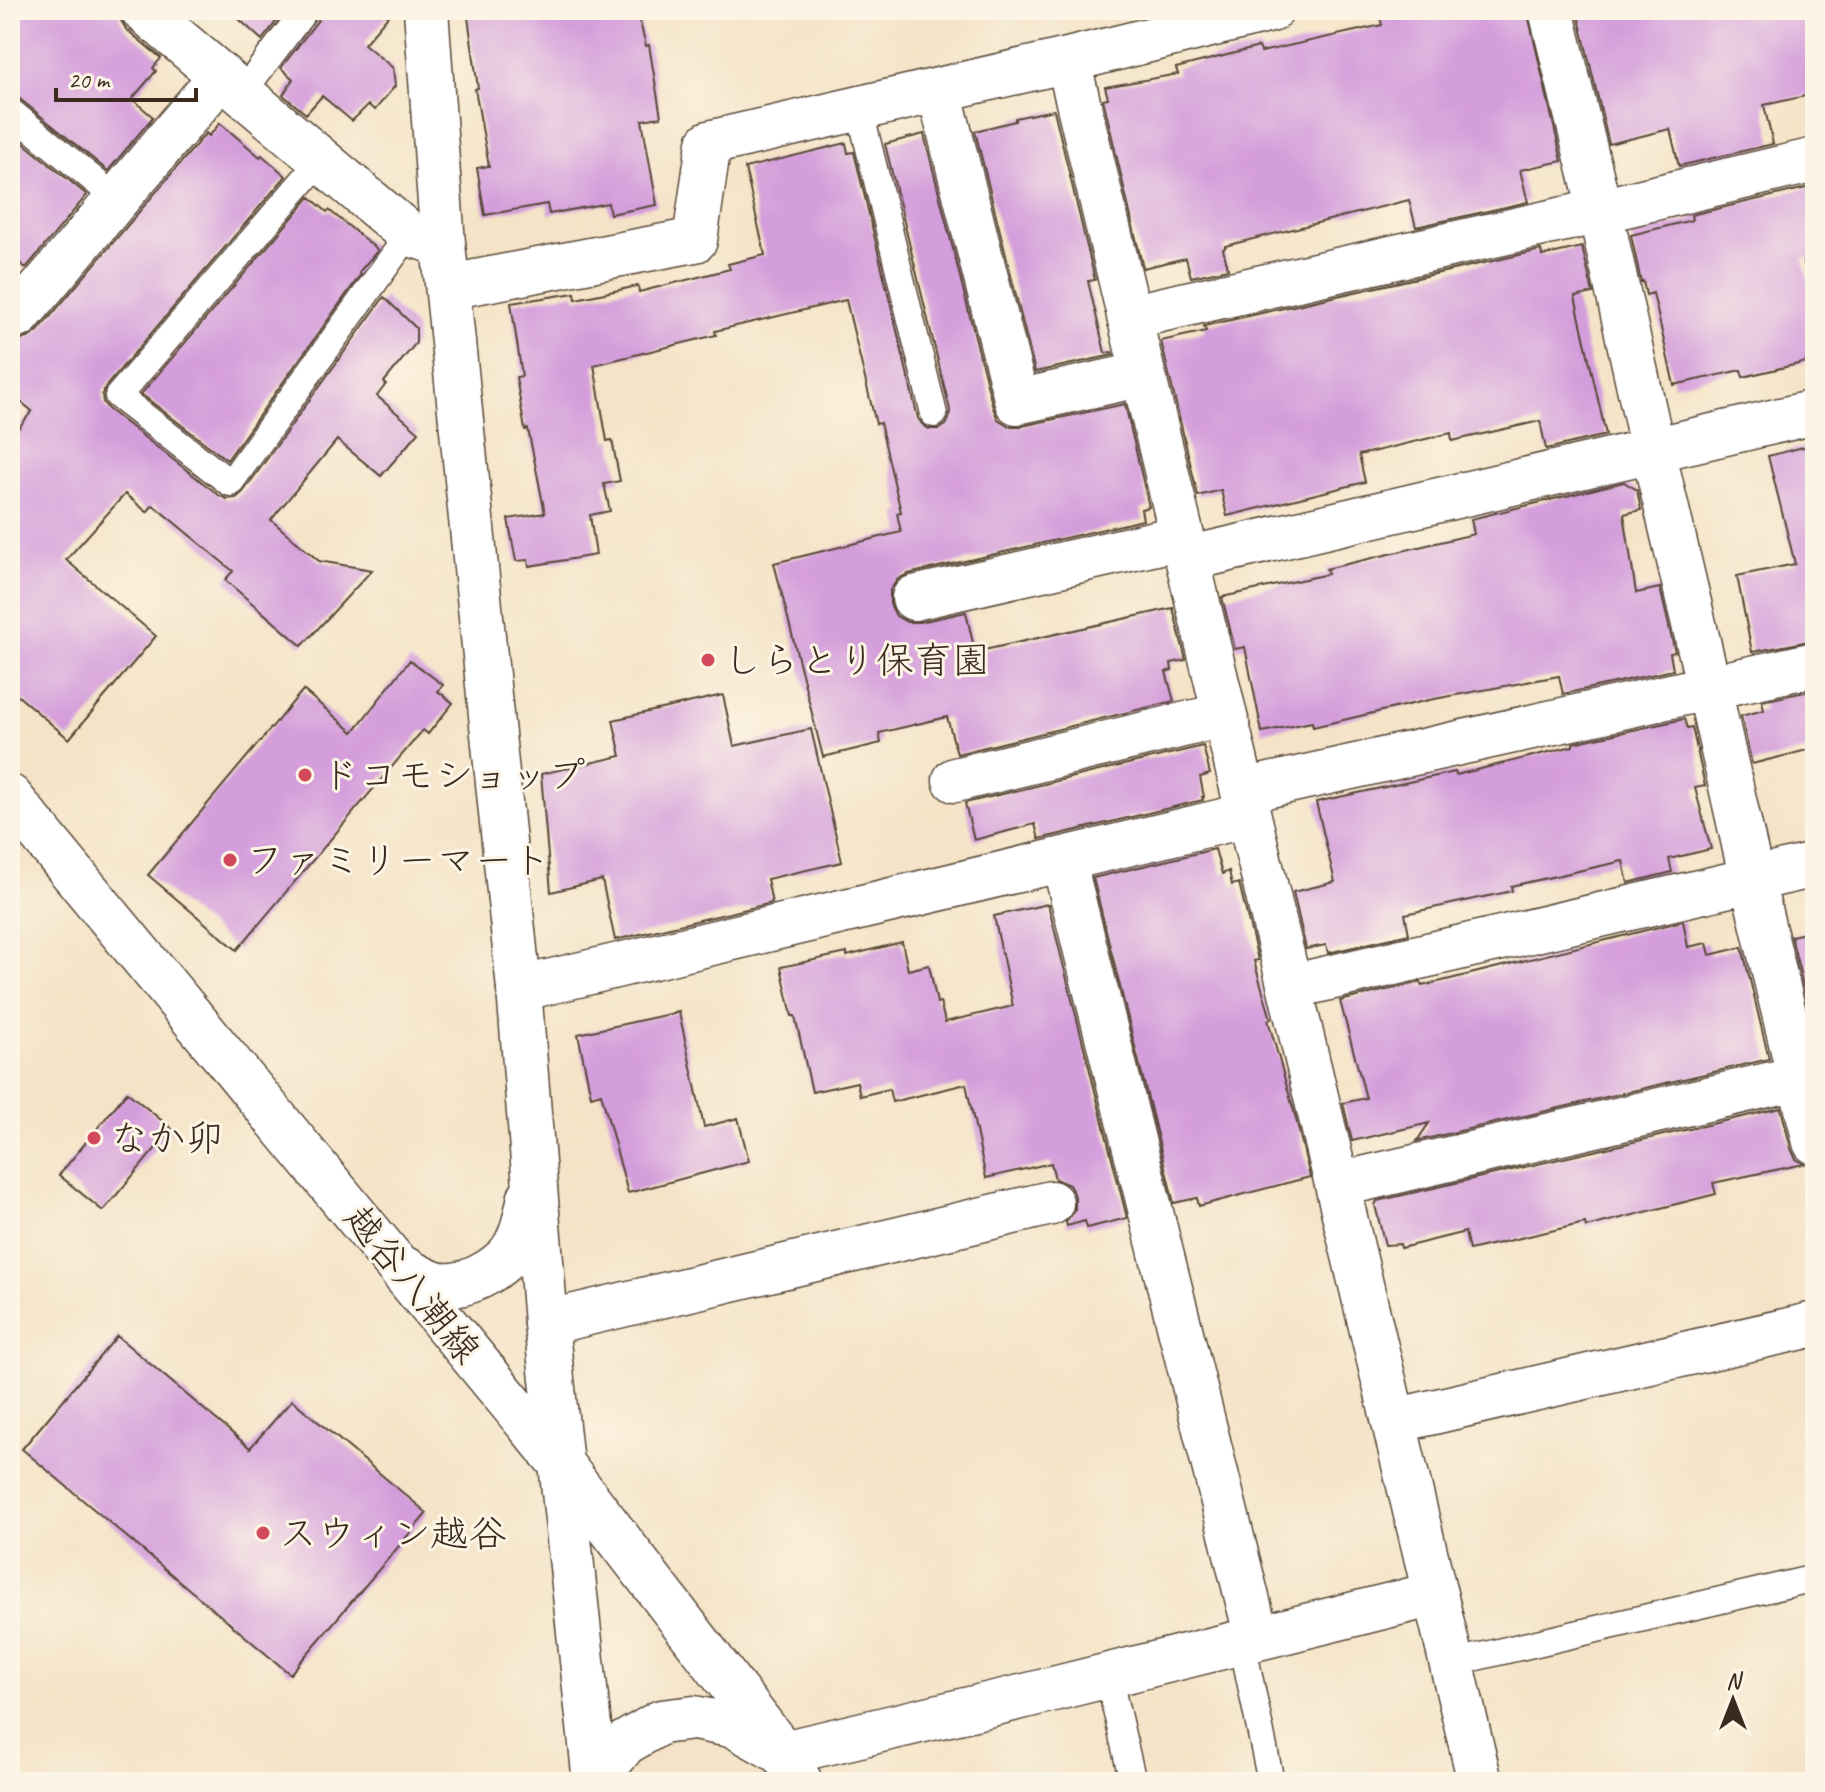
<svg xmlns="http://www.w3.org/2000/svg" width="1825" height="1792" font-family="Caveat,'Klee One',sans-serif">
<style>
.building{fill:#d49ddb}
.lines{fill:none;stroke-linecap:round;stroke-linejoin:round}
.lane-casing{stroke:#574637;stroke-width:29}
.street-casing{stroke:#574637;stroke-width:47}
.secondary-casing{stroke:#574637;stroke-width:47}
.lane{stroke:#fff;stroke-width:26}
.street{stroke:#fff;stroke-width:44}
.secondary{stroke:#fff;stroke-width:44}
.poi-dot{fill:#d1495b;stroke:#fcf5e5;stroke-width:3}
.labels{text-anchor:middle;stroke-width:6;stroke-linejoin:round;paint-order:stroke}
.poi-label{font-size:38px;fill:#3b2a1e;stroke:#fcf5e5;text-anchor:start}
.street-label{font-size:38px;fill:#3b2a1e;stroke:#fcf5e5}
</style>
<rect width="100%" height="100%" fill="#fcf5e5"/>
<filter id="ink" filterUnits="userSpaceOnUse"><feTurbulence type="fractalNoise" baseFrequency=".0125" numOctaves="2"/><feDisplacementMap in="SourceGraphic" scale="16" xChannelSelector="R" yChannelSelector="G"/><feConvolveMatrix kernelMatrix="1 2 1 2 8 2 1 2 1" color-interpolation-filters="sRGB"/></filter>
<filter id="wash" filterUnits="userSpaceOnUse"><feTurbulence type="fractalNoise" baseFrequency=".006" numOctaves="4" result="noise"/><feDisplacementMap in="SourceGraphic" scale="32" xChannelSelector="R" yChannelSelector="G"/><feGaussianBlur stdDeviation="1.8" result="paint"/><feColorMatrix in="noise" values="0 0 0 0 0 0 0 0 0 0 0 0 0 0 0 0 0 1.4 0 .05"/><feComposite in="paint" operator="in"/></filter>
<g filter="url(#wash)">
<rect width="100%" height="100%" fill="#f4e3c6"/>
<g id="blocks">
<!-- building -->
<path class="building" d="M 10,10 L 119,10 L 120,19 L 126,29 L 161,58 L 153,68 L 156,71 L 132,99 L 153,117 L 108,171 L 20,99 L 10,95 Z
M 229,10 L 285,10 L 262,40 Z
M 321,10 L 393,10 L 364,44 L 393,68 L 395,86 L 375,110 L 368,105 L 352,121 L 322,96 L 306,114 L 283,95 L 293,79 L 281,68 L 318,20 Z
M 467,10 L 637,10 L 646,46 L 649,45 L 661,117 L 642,120 L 657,205 L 610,214 L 608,203 L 549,214 L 547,204 L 485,215 L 477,168 L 489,166 L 475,89 L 478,88 Z
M 1408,10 L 1527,10 L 1562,161 L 1520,170 L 1528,202 L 1416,227 L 1409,200 L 1225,246 L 1225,248 L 1223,249 L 1228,269 L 1191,277 L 1186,258 L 1143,268 L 1103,99 L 1108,98 L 1105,87 L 1178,74 L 1176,68 L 1259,47 L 1261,52 L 1382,25 L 1380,17 Z
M 1577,10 L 1815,10 L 1815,94 L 1764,105 L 1773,144 L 1679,166 L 1670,129 L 1609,144 Z
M 1054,110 L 1095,280 L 1088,281 L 1105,353 L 1112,352 L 1113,355 L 1035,372 L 975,131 L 1015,121 L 1015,118 Z
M 220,123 L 260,157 L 262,155 L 286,176 L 106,386 L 102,394 L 103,402 L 108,409 L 220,496 L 227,499 L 236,498 L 243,492 L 384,297 L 416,328 L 416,343 L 384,382 L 386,384 L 377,396 L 419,432 L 381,476 L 337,440 L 271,520 L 319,561 L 372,570 L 302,646 L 225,580 L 233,571 L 153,505 L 147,512 L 125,494 L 66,560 L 156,636 L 69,739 L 10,689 L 10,439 L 32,411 L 10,393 L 10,354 L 23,339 L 28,338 L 38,331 L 206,133 L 209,136 Z
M 10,132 L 87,195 L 26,268 L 10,255 Z
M 924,134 L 993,408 L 998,419 L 1009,426 L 1022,426 L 1125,404 L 1149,507 L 1141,509 L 1143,520 L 908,574 L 898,579 L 890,590 L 890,604 L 896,616 L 907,622 L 920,622 L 966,612 L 975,652 L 1173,608 L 1186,660 L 1171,663 L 1172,670 L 1166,672 L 1174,701 L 957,754 L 947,717 L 879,733 L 881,743 L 823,757 L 774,563 L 901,532 L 897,513 L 901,512 L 880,423 L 876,424 L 846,300 L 715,331 L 716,335 L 594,365 L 607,441 L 612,440 L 620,481 L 604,484 L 610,511 L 590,515 L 596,555 L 529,566 L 528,560 L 516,561 L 508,519 L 545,513 L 528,429 L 525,430 L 516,377 L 522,376 L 511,303 L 575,293 L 576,299 L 638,286 L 639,292 L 730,269 L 728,264 L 765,255 L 745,168 L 846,143 L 848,153 L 854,152 L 918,418 L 922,424 L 929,429 L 939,429 L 946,425 L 949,419 L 950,410 L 885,144 Z
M 1815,186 L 1815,256 L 1803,259 L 1815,311 L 1815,360 L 1743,377 L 1741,370 L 1674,385 L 1653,293 L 1646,295 L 1643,281 L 1641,282 L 1631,235 L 1692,220 L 1691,215 Z
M 310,197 L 327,212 L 329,210 L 378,250 L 359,272 L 361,274 L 227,460 L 141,394 Z
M 1582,247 L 1593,293 L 1575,297 L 1606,435 L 1546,449 L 1540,421 L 1452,441 L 1451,433 L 1359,455 L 1365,482 L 1227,516 L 1221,490 L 1198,496 L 1161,341 L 1206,331 L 1204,326 L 1541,250 L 1542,256 Z
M 1815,444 L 1815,640 L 1752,652 L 1737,576 L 1795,564 L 1768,456 Z
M 1624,482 L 1637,490 L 1641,510 L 1624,514 L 1636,593 L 1660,588 L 1675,652 L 1670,653 L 1673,670 L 1563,694 L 1559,676 L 1429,700 L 1313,727 L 1312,722 L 1262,732 L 1245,647 L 1235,649 L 1222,597 L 1328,574 L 1326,569 L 1474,534 L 1471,519 Z
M 410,660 L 443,685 L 438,691 L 453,703 L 428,734 L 423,730 L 237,950 L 148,875 L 303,690 L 353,732 Z
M 1815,690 L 1815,748 L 1752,764 L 1741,716 L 1764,710 L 1762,701 Z
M 723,695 L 734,746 L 811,729 L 842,862 L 767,879 L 772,903 L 615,940 L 602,880 L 551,892 L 541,774 L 621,756 L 613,720 Z
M 1684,719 L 1687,728 L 1692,727 L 1705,786 L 1695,788 L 1711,849 L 1669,859 L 1672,872 L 1628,883 L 1623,861 L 1511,886 L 1512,891 L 1405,914 L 1409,934 L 1328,953 L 1326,945 L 1306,949 L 1293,892 L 1335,882 L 1316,802 L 1455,772 L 1456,775 L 1573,746 L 1573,743 Z
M 1203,746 L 1210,774 L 1200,777 L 1204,797 L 1202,797 L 1203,800 L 1039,839 L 1035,824 L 974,840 L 965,803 Z
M 1215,849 L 1222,874 L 1229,871 L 1232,885 L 1239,883 L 1258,960 L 1254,961 L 1271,1019 L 1268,1020 L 1295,1115 L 1310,1177 L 1199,1206 L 1197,1198 L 1174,1203 L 1093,878 Z
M 1048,904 L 1127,1218 L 1087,1228 L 1085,1221 L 1067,1226 L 1066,1222 L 1075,1209 L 1075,1196 L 1069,1185 L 1055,1179 L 1051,1163 L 986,1178 L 966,1084 L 892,1102 L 889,1089 L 860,1096 L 857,1082 L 812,1092 L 795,1016 L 792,1016 L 781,967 L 847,953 L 847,956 L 902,942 L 908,970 L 929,965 L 937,1003 L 940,1002 L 945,1022 L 1013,1006 L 994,916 Z
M 1683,921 L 1688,947 L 1707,943 L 1710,955 L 1742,947 L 1769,1059 L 1417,1141 L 1429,1123 L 1352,1141 L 1343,1103 L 1366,1098 L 1340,1001 L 1421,982 L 1422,986 Z
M 1815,931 L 1815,1035 L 1791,936 Z
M 679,1012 L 704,1127 L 738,1118 L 749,1161 L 628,1193 L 601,1093 L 591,1096 L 578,1034 Z
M 127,1092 L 172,1129 L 103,1211 L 59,1175 Z
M 1781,1108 L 1791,1149 L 1796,1159 L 1804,1164 L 1713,1183 L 1716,1194 L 1586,1227 L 1585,1223 L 1469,1250 L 1465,1232 L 1401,1248 L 1400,1244 L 1385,1245 L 1375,1205 L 1377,1201 Z
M 117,1336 L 250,1448 L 292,1400 L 427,1513 L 290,1674 L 22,1449 Z"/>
</g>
</g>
<g filter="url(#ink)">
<use href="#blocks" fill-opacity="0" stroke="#574637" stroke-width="2"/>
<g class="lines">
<defs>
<path id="lane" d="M 242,93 L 305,10
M 859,107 L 934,414
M 10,111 L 117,199
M 321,160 L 118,396 L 230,483 L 409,234
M 1242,1642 L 1271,1782
M 1451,1663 L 1815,1578
M 1108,1675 L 1133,1782"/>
<path id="street" d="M 143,10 L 409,234 L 443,244
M 1551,10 L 1600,211 L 1653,450 L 1709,688 L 1752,880 L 1815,1142
M 1068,60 L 1480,1782
M 939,90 L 1017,402 L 1143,374
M 449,287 L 695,240 L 709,143 L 1068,60 L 1271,10
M 10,308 L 19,315 L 221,76
M 1129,317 L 1600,211 L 1815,160
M 1187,559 L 1815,412
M 914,598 L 1182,537
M 955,780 L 1224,715
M 1243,791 L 1815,664
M 1063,859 L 1257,1638
M 1290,987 L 1815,865
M 519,989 L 1248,815
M 1337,1185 L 1815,1074
M 546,1323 L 1051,1203
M 1394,1421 L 1815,1324
M 783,1753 L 1025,1696 L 1435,1594"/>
<path id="secondary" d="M 426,10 L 443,244 L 519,989 L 546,1323 L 595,1782
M 10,797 L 562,1465 L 783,1753 L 800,1782
M 399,1266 C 410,1272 421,1279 433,1283 C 459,1293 503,1269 515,1246 C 524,1231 526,1214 530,1197
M 594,1781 L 625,1743 L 661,1722 L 694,1718 L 735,1726 L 774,1748"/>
</defs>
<!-- lane casing -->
<use href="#lane" class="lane-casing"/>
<!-- street casing -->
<use href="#street" class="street-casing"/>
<!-- secondary casing -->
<use href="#secondary" class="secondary-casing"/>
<!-- lane -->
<use href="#lane" class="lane"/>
<!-- street -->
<use href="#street" class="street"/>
<!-- secondary -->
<use href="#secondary" class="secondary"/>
</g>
</g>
<!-- markers -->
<g class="poi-dot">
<circle cx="708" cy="660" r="8"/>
<circle cx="305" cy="775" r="8"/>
<circle cx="230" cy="860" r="8"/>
<circle cx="94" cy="1138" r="8"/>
<circle cx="263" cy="1533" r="8"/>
</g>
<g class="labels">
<!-- poi labels -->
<g class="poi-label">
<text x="724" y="673">しらとり保育園</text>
<text x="321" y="788">ドコモショップ</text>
<text x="246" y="873">ファミリーマート</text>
<text x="110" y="1151">なか卯</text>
<text x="279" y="1546">スウィン越谷</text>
</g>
<!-- street labels -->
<g class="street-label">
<text transform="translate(413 1284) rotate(51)" y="13">越谷八潮線</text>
</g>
</g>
<!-- margin -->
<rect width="1825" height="1792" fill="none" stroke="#fcf5e5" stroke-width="40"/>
<!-- north arrow -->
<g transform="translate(1733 1700)" stroke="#fcf5e5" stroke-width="6" paint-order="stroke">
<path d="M0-6L14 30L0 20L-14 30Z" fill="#3b2a1e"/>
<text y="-12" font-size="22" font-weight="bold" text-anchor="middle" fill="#3b2a1e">N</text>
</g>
<!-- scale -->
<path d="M56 88v12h140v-12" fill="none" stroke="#3b2a1e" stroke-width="4"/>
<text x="68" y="88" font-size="24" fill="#3b2a1e" stroke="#fcf5e5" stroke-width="6" paint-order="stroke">20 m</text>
</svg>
